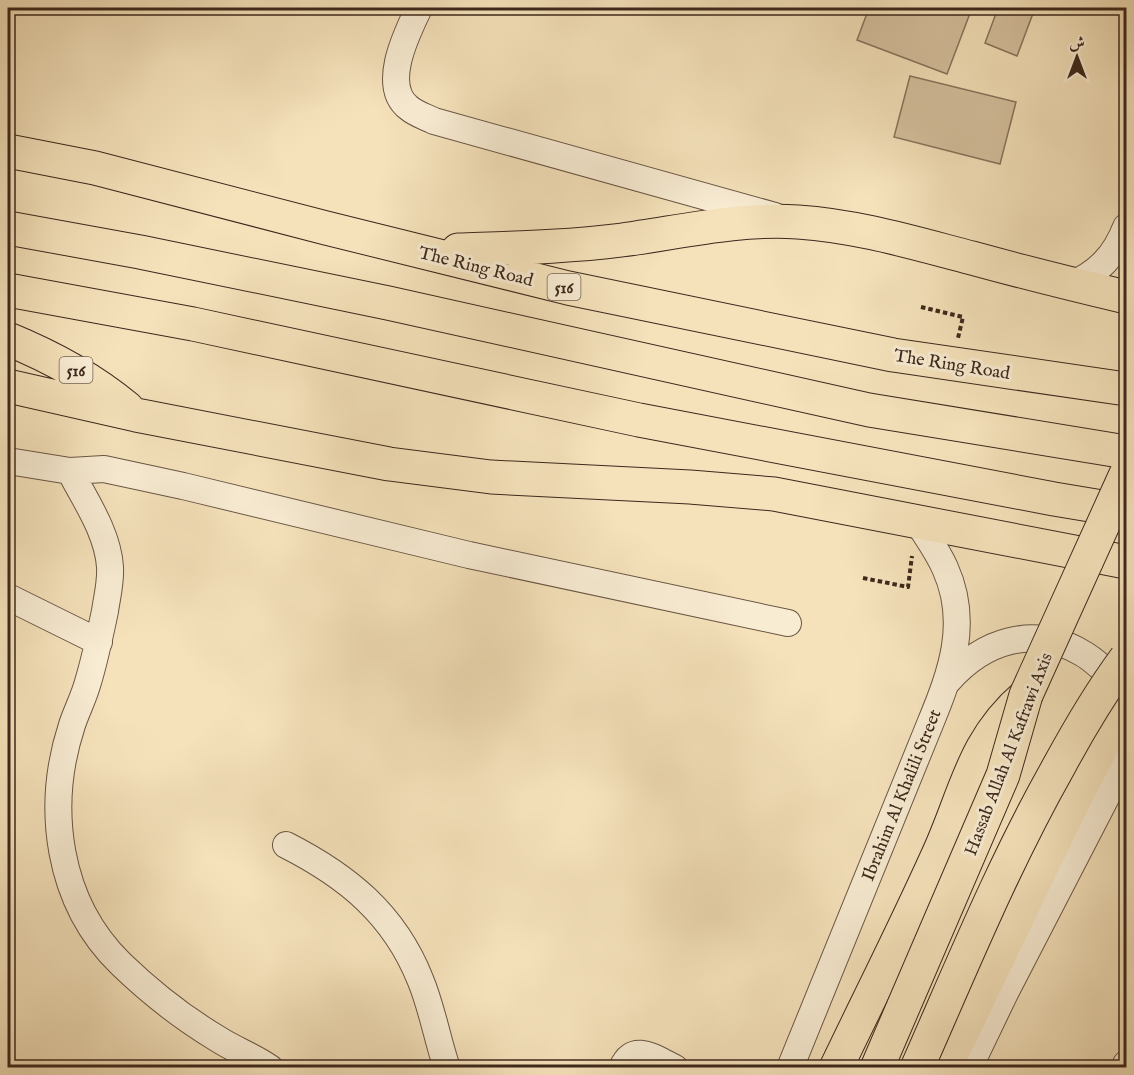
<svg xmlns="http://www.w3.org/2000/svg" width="1134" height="1075" font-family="'IM FELL English',Amiri,serif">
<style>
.green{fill:#d6c2a0;stroke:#89755e;stroke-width:1.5}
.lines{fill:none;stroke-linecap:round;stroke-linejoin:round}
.minor-casing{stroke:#6a5644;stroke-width:28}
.major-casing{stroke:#3c281c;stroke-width:35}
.highway-casing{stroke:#3c281c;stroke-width:35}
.path{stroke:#3c281c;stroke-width:4;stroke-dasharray:4.5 3;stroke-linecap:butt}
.minor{stroke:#f8ecd3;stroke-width:26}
.major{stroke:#f5e2bb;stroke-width:33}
.highway{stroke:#f5e2bb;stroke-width:33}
.major-bridge-casing{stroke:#3c281c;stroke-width:35;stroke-linecap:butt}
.major-bridge{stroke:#f5e2bb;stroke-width:33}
.labels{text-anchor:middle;stroke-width:6;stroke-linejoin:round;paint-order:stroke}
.shield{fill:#f8ecd3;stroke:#746353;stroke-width:1.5}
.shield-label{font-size:16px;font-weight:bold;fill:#3c281c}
.street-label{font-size:18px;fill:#3c281c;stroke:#f8ecd3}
</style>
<rect width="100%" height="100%" fill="#f5e2bb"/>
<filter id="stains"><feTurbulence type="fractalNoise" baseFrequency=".00333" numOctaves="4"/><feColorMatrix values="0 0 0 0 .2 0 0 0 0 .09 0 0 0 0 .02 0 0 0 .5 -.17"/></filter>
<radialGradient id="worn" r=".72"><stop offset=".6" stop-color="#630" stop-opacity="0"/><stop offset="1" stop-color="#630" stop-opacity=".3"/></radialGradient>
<!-- green -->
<path class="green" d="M 869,8 L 972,8 L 947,74 L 857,40 Z
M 998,8 L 1035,8 L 1017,56 L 985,43 Z
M 910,76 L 1016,102 L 1000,164 L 894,137 Z"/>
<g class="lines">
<defs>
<path id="minor" d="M 419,8 C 407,33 380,86 409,108 C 416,114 426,117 434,121 L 775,216
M 1070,285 C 1099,273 1115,255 1126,227
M 8,461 L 70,471 L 104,469 L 183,486 L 469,555 L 788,623
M 70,471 C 85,500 108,533 110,567 C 111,582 107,597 105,611 C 100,635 95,659 88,682 C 84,697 77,710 72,725 C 45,807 57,902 121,964 C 151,993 183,1018 218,1039 C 235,1050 253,1056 270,1068
M 8,597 L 99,642
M 948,681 C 983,641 1033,624 1082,653 C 1098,662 1111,677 1124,690
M 286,845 C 347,876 394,914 420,979 C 432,1007 437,1039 447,1068
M 622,1068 C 634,1041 655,1059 675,1068
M 790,1068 L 930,724 C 951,673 970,623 945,568 C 938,552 927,537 917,521
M 969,1068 L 1005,993 L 1126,759
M 1125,1068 L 1126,1064"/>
<path id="major" d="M 836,1068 C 870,997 905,928 937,857 C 966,795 971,742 1026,695
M 945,1068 L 1074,800 L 1126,702"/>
<path id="highway" d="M 8,151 L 95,168 L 326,228 L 568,288 L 893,355 L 1126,389
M 8,228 L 140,252 L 388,303 L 869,410 L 1126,452
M 458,250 C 513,248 567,247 622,240 C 681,232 738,218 798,222 C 858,226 914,243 972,258 C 1023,272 1075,285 1126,297
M 8,290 L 193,324 L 639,420 L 1054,499 L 1126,511
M 8,339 C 52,357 91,378 127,408
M 8,386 L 136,415 L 389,464 L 491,477 L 690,487 L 774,494 L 1126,562"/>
</defs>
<!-- minor casing -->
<use href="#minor" class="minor-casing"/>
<!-- major casing -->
<use href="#major" class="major-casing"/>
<!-- highway casing -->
<use href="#highway" class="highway-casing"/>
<!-- path -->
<path class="path" d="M 921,307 L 963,317 L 958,338
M 863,578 L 908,587 L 912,556"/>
<!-- minor -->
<use href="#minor" class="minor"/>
<!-- major -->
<use href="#major" class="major"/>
<!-- highway -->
<use href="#highway" class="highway"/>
<defs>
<path id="major-bridge" d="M 877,1068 L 1003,775 L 1026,695 L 1126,474
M 917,1068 C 962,966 1004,863 1059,766 C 1079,729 1101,692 1126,658"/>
</defs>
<!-- major-bridge casing -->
<use href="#major-bridge" class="major-bridge-casing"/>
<!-- major-bridge -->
<use href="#major-bridge" class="major-bridge"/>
</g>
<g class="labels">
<!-- shield labels -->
<g class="shield">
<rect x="547.5" y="274" width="33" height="26" rx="4.5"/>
<rect x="59.5" y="357" width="33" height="26" rx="4.5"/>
</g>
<g class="shield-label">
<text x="564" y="293">516</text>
<text x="76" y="376">516</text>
</g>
<!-- street labels -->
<g class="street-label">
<text transform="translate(476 266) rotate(14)" y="6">The Ring Road</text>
<text transform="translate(952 364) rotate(9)" y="6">The Ring Road</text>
<text transform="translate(1008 754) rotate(-69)" y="6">Hassab Allah Al Kafrawi Axis</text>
<text transform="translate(901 795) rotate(-68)" y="6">Ibrahim Al Khalili Street</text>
</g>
</g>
<!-- margin -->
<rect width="1134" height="1075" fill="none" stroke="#f5e2bb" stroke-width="30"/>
<rect x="9" y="9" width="1116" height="1057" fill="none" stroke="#3c281c" stroke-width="3"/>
<rect x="15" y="15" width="1104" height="1045" fill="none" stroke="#3c281c" stroke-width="1.5"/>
<!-- north arrow -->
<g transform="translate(1077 57)" stroke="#f8ecd3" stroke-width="4.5" paint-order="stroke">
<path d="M0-4.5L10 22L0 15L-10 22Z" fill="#3c281c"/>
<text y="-9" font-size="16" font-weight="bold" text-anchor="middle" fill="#3c281c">ش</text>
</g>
<rect width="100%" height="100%" filter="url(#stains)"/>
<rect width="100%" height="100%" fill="url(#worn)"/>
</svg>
